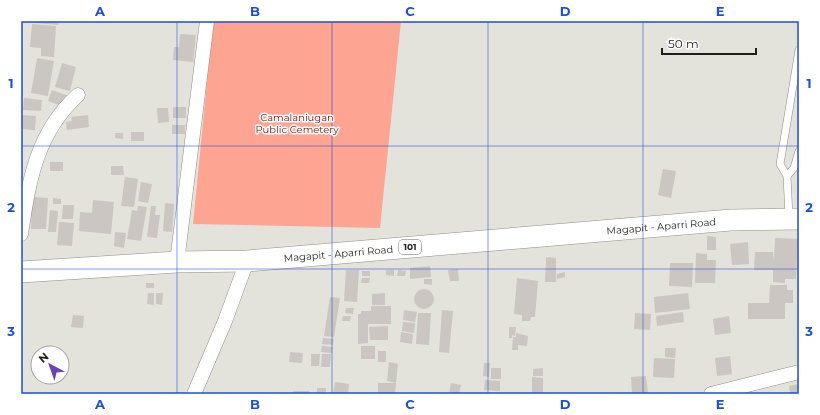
<svg xmlns="http://www.w3.org/2000/svg" width="820" height="415" font-family="Montserrat,sans-serif">
<style>
.green{fill:#fea492}
.building{fill:#cbc6c1}
.lines{fill:none;stroke-linecap:round;stroke-linejoin:round}
.service-casing{stroke:#908f89;stroke-width:8}
.minor-casing{stroke:#908f89;stroke-width:15}
.primary-casing{stroke:#908f89;stroke-width:22}
.service{stroke:#fff;stroke-width:7}
.minor{stroke:#fff;stroke-width:14}
.primary{stroke:#fff;stroke-width:21}
.grid{fill:none;stroke:#1d4ed8;stroke-width:1;stroke-opacity:0.55}
.labels{text-anchor:middle;stroke-width:3;stroke-linejoin:round;paint-order:stroke}
.shield{fill:#fff;stroke:#636261;stroke-width:1}
.shield-label{font-size:9px;font-weight:bold;fill:#201f1d}
.park-label{font-size:10px;fill:#650f03;stroke:#fff}
.street-label{font-size:10px;fill:#201f1d;stroke:#fff}
.neatline{fill:none;stroke:#1d4ed8;stroke-width:1.5}
.grid-label{font-size:13px;text-anchor:middle;font-weight:bold;fill:#1d4ed8}
</style>
<rect width="100%" height="100%" fill="#e3e2db"/>
<!-- green -->
<path class="green" d="M 213,21 L 401,21 L 380,228 L 193,224 Z"/>
<!-- building -->
<path class="building" d="M 35,21 L 59,21 L 58,25 L 35,23 Z
M 32,24 L 56,26 L 54,57 L 41,56 L 41,48 L 30,47 Z
M 180,34 L 196,35 L 193,62 L 173,60 L 174,47 L 179,47 Z
M 37,58 L 54,61 L 48,96 L 31,93 Z
M 62,63 L 76,67 L 70,91 L 55,87 Z
M 52,90 L 69,96 L 65,107 L 48,101 Z
M 24,98 L 42,100 L 41,111 L 23,110 Z
M 173,107 L 186,107 L 186,118 L 173,118 Z
M 157,108 L 168,108 L 169,122 L 158,123 Z
M 21,115 L 36,116 L 35,130 L 21,129 Z
M 88,115 L 89,127 L 67,130 L 66,122 L 72,121 L 71,117 Z
M 172,125 L 185,125 L 185,134 L 172,134 Z
M 131,132 L 144,132 L 144,141 L 131,141 Z
M 115,133 L 123,133 L 123,139 L 115,138 Z
M 50,162 L 63,162 L 63,171 L 50,171 Z
M 111,166 L 123,166 L 124,175 L 111,175 Z
M 663,169 L 676,171 L 671,198 L 658,195 Z
M 125,177 L 138,179 L 134,207 L 121,206 Z
M 141,182 L 152,184 L 148,203 L 138,201 Z
M 32,197 L 48,198 L 46,229 L 31,229 Z
M 53,198 L 61,199 L 61,204 L 53,204 Z
M 93,200 L 114,202 L 111,234 L 79,231 L 80,212 L 92,213 Z
M 165,203 L 174,204 L 172,232 L 163,231 Z
M 63,205 L 74,205 L 73,219 L 62,219 Z
M 138,206 L 147,207 L 141,241 L 127,239 L 132,210 L 137,211 Z
M 151,206 L 156,206 L 155,215 L 160,215 L 157,238 L 147,237 Z
M 50,210 L 58,211 L 56,232 L 48,232 Z
M 59,222 L 74,223 L 72,246 L 57,245 Z
M 115,232 L 126,233 L 124,248 L 114,246 Z
M 707,236 L 716,237 L 716,250 L 707,250 Z
M 775,238 L 798,239 L 796,279 L 785,279 L 785,283 L 773,282 L 773,270 L 754,270 L 755,252 L 773,252 L 774,261 Z
M 748,242 L 749,264 L 732,265 L 730,244 Z
M 696,253 L 707,254 L 707,260 L 716,260 L 715,283 L 695,283 Z
M 546,257 L 556,258 L 556,282 L 545,282 Z
M 670,263 L 693,263 L 692,287 L 669,286 Z
M 430,266 L 431,277 L 410,279 L 410,268 Z
M 458,269 L 459,281 L 450,281 L 448,270 Z
M 346,270 L 359,270 L 357,302 L 344,301 Z
M 386,270 L 394,270 L 394,276 L 386,275 Z
M 398,270 L 406,271 L 405,276 L 397,276 Z
M 362,271 L 370,271 L 370,276 L 362,276 Z
M 565,272 L 565,277 L 557,279 L 557,274 Z
M 362,278 L 370,278 L 369,283 L 361,283 Z
M 517,278 L 538,281 L 535,317 L 531,317 L 530,321 L 522,321 L 522,315 L 514,314 Z
M 424,279 L 432,279 L 432,285 L 424,284 Z
M 146,283 L 154,283 L 154,288 L 146,288 Z
M 770,285 L 787,285 L 787,290 L 793,290 L 793,303 L 785,303 L 785,319 L 748,319 L 748,303 L 769,303 Z
M414 299a10 10 0 1 1 20 0a10 10 0 1 1-20 0Z
M 148,293 L 154,293 L 154,305 L 147,304 Z
M 156,293 L 163,293 L 162,305 L 156,304 Z
M 385,293 L 385,305 L 372,305 L 372,294 Z
M 688,293 L 690,309 L 655,313 L 654,297 Z
M 330,297 L 340,298 L 334,337 L 324,336 Z
M 371,306 L 391,306 L 391,324 L 368,324 L 368,343 L 358,344 L 358,314 L 361,314 L 361,311 L 371,311 Z
M 346,308 L 354,308 L 353,314 L 345,313 Z
M 404,310 L 417,312 L 415,322 L 403,320 Z
M 442,310 L 453,311 L 449,353 L 439,352 Z
M 683,312 L 684,322 L 657,326 L 656,316 Z
M 418,313 L 431,313 L 429,345 L 416,344 Z
M 635,313 L 651,314 L 650,330 L 634,329 Z
M 73,315 L 84,316 L 83,328 L 71,327 Z
M 343,316 L 351,316 L 350,321 L 342,321 Z
M 729,316 L 731,333 L 715,335 L 713,319 Z
M 403,322 L 415,323 L 414,333 L 402,331 Z
M 388,326 L 388,340 L 370,340 L 369,327 Z
M 509,327 L 516,327 L 515,336 L 512,335 L 512,338 L 509,338 Z
M 401,332 L 413,334 L 412,344 L 400,342 Z
M 516,333 L 528,336 L 527,346 L 518,345 L 518,350 L 512,350 L 513,337 L 516,337 Z
M 323,338 L 334,339 L 333,345 L 322,344 Z
M 322,346 L 333,347 L 332,353 L 321,352 Z
M 361,346 L 375,346 L 375,359 L 361,359 Z
M 665,348 L 676,348 L 675,358 L 665,357 Z
M 378,351 L 386,351 L 386,362 L 378,362 Z
M 290,352 L 303,353 L 302,363 L 289,362 Z
M 311,354 L 320,354 L 319,366 L 311,366 Z
M 322,354 L 331,354 L 330,367 L 321,367 Z
M 730,356 L 732,374 L 717,376 L 715,358 Z
M 654,358 L 675,359 L 674,378 L 653,377 Z
M 389,362 L 398,364 L 396,383 L 387,381 Z
M 484,363 L 490,363 L 489,377 L 483,376 Z
M 491,368 L 501,368 L 501,379 L 491,379 Z
M 543,368 L 543,376 L 533,376 L 533,369 Z
M 646,376 L 648,394 L 632,394 L 631,377 Z
M 532,377 L 543,378 L 543,394 L 532,394 Z
M 485,380 L 500,381 L 500,391 L 484,390 Z
M 335,382 L 349,384 L 348,394 L 333,394 Z
M 378,383 L 396,383 L 395,394 L 378,394 Z
M 451,383 L 461,385 L 459,394 L 449,394 Z
M 799,384 L 799,394 L 790,394 L 789,386 Z
M 317,388 L 326,388 L 326,394 L 317,394 Z
M 293,391 L 309,391 L 309,394 L 294,394 Z"/>
<g class="lines">
<defs>
<path id="service" d="M 787,176 L 794,168 L 799,151
M 789,217 L 787,176 L 780,164 L 799,50"/>
<path id="minor" d="M 21,234 C 29,181 36,133 78,95
M 177,262 L 207,21
M 194,394 L 225,321 L 247,261
M 711,394 L 799,372"/>
<g id="primary">
<path id="s1" d="M 21,272 L 177,262 L 247,261 L 731,220 L 799,219"/>
</g>
</defs>
<!-- service casing -->
<use href="#service" class="service-casing"/>
<!-- minor casing -->
<use href="#minor" class="minor-casing"/>
<!-- primary casing -->
<use href="#primary" class="primary-casing"/>
<!-- service -->
<use href="#service" class="service"/>
<!-- minor -->
<use href="#minor" class="minor"/>
<!-- primary -->
<use href="#primary" class="primary"/>
</g>
<!-- grid -->
<path class="grid" d="M 177,21 L 177,394M 332,21 L 332,394M 488,21 L 488,394M 643,21 L 643,394M 21,146 L 799,146M 21,269 L 799,269"/>
<g class="labels">
<!-- shield labels -->
<rect class="shield" x="399" y="240" width="22" height="14" rx="3"/>
<g class="shield-label">
<text x="410" y="250">101</text>
</g>
<!-- park labels -->
<g class="park-label">
<text x="297" y="121">Camalaniugan<tspan x="297" dy="12">Public Cemetery</tspan></text>
</g>
<!-- street labels -->
<g class="street-label">
<text dy="4" stroke="none"><textPath href="#s1" startOffset="642">Magapit - Aparri Road</textPath></text>
<text dy="4" stroke="none"><textPath href="#s1" startOffset="318">Magapit - Aparri Road</textPath></text>
</g>
</g>
<!-- border -->
<rect width="820" height="415" fill="none" stroke="#ffffff" stroke-width="44"/>
<!-- north arrow -->
<g transform="translate(50 365) rotate(319)"><circle r="19" fill="#ffffff" stroke="#a6a5a5"/>
<path d="M0-3L7 15L0 10L-7 15Z" fill="#6543bb"/>
<text y="-6" font-size="11" font-weight="bold" text-anchor="middle" fill="#201f1d">N</text>
</g>
<!-- scale -->
<path d="M662 48v6h94v-6" fill="none" stroke="#201f1d" stroke-width="2"/>
<text x="668" y="48" font-size="12" fill="#201f1d" stroke="#ffffff" stroke-width="3" paint-order="stroke">50 m</text>
<rect x="22" y="22" width="776" height="371" class="neatline"/>
<g class="grid-label">
<text x="100" y="16">A</text>
<text x="255" y="16">B</text>
<text x="410" y="16">C</text>
<text x="565" y="16">D</text>
<text x="720" y="16">E</text>
<text x="11" y="88">1</text>
<text x="809" y="88">1</text>
<text x="11" y="212">2</text>
<text x="809" y="212">2</text>
<text x="11" y="336">3</text>
<text x="809" y="336">3</text>
<text x="100" y="409">A</text>
<text x="255" y="409">B</text>
<text x="410" y="409">C</text>
<text x="565" y="409">D</text>
<text x="720" y="409">E</text>
</g>
</svg>
